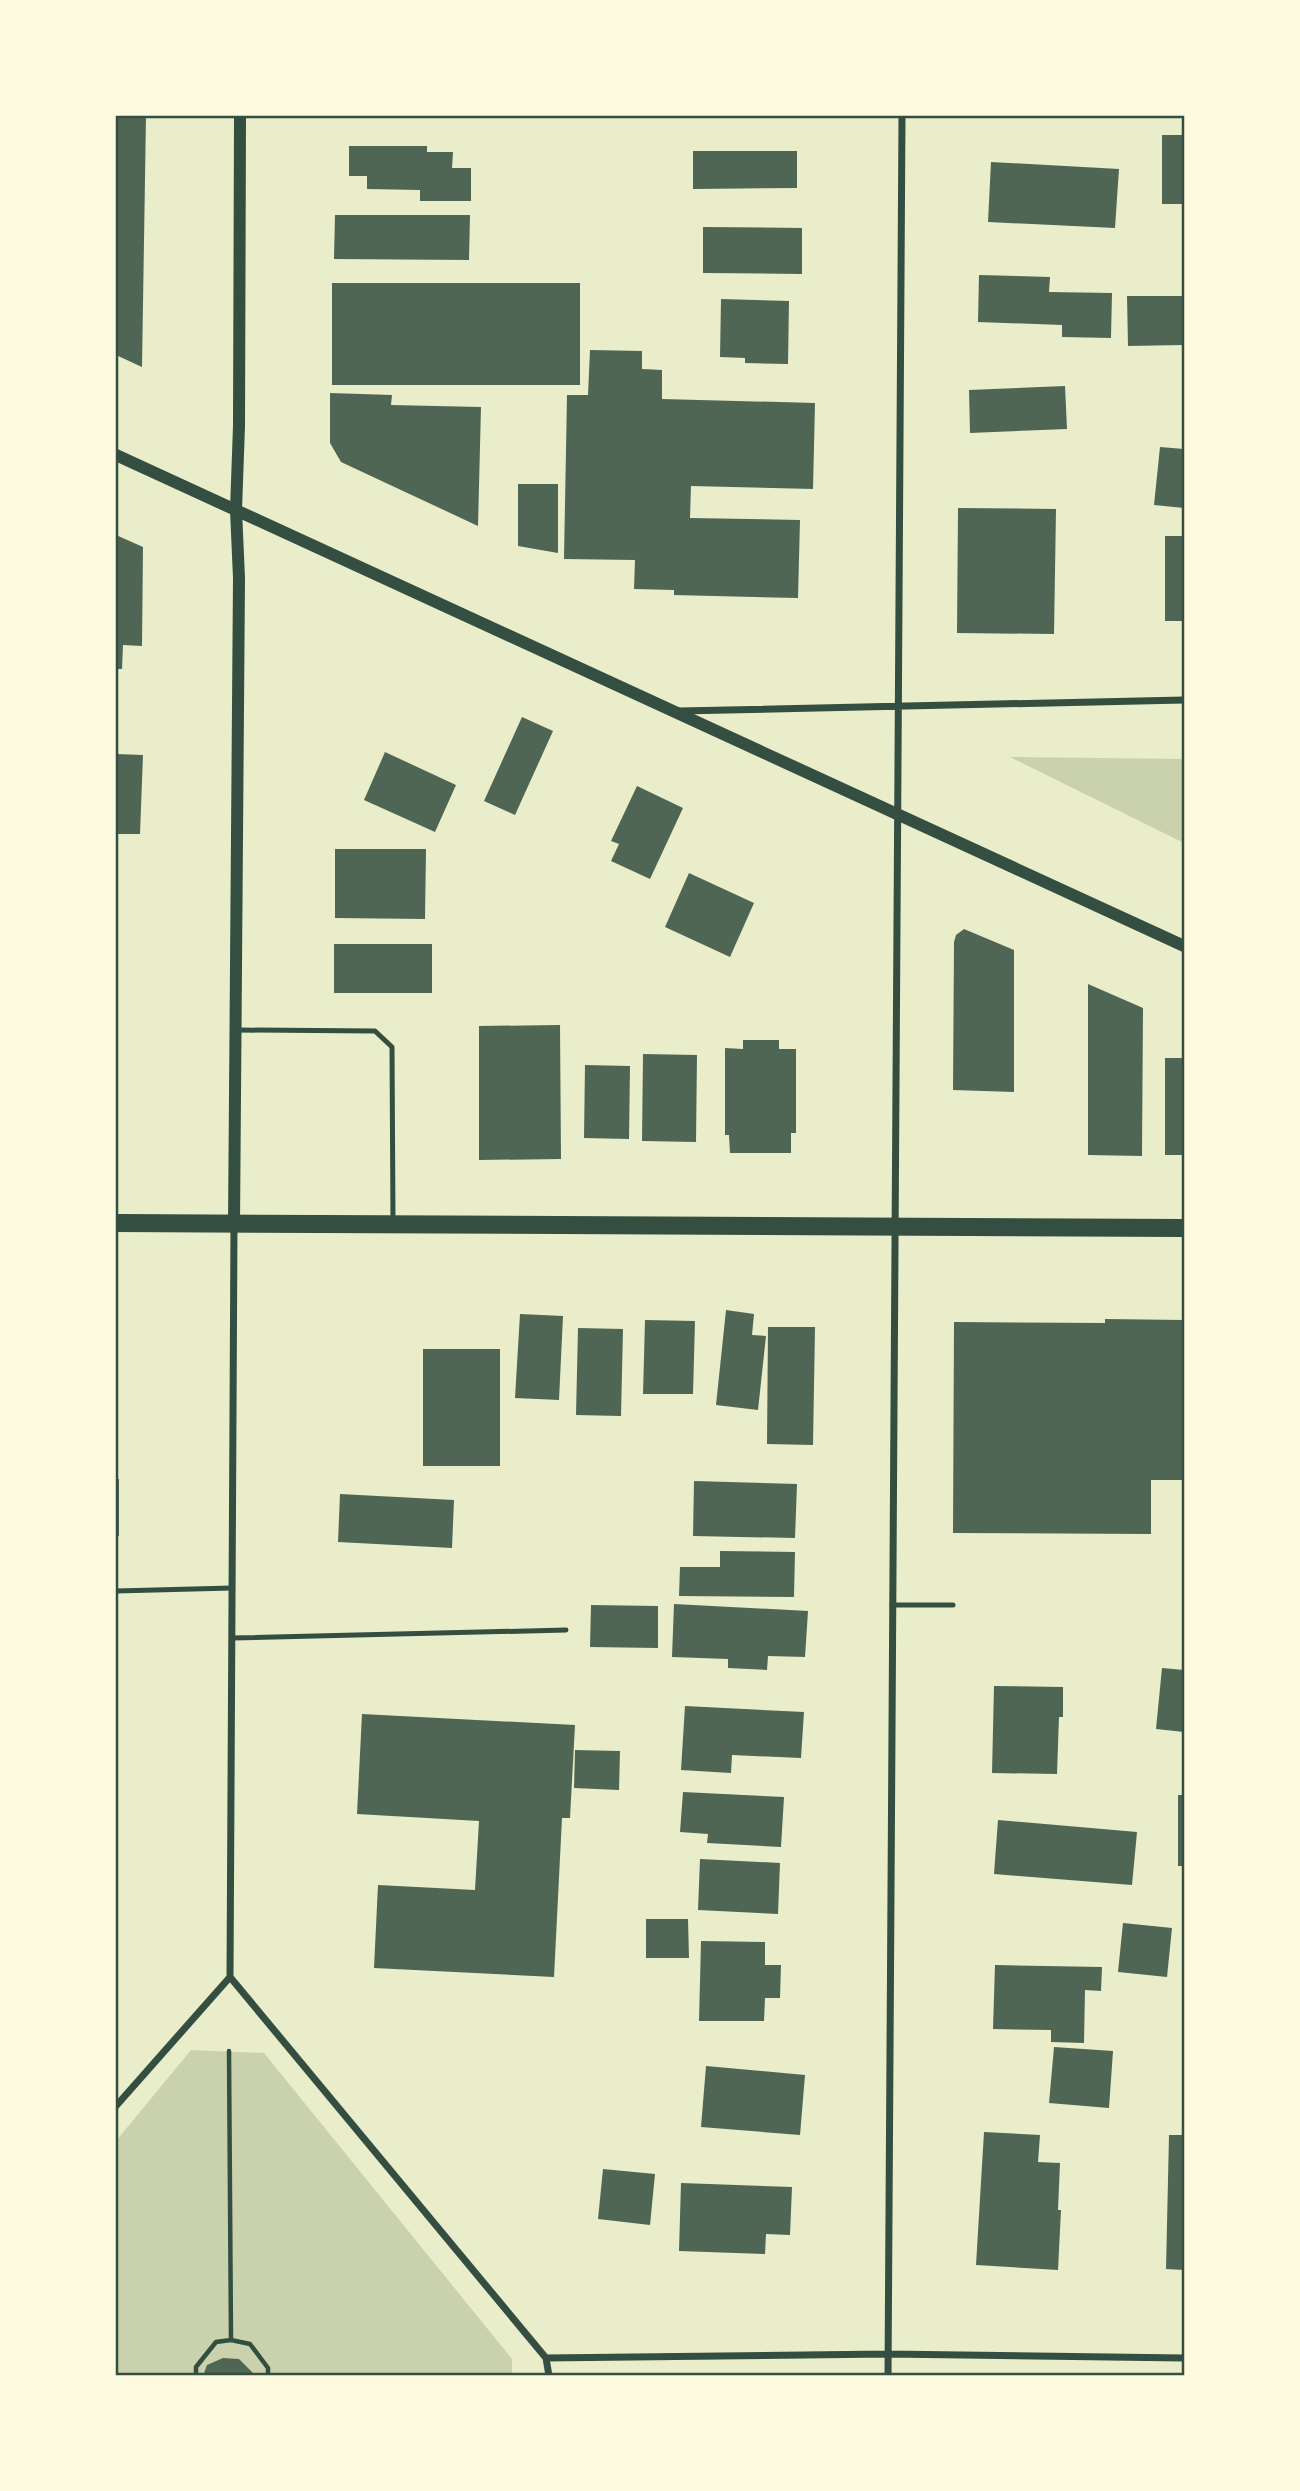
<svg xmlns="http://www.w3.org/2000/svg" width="1300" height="2491" font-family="'Exo 2',sans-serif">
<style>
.green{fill:#cad2ad}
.building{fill:#4f6655}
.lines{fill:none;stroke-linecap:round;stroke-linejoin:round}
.path{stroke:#344e41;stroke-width:4.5}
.service{stroke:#344e41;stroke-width:5}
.minor{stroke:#344e41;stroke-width:7}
.tertiary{stroke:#344e41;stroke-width:12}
.primary{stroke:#344e41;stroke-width:18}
.neatline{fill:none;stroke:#344e41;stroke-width:2.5}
</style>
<rect width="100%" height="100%" fill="#e9edc9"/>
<!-- green -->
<path class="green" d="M 1010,757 L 1184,759 L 1184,843 Z
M 191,2050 L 264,2053 L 512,2359 L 512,2376 L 116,2376 L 116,2141 Z"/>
<!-- building -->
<path class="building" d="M 116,116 L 146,116 L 142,367 L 116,355 Z
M 1162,135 L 1184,135 L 1184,204 L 1162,204 Z
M 349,146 L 427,146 L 427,152 L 453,152 L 452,168 L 471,168 L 471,201 L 420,201 L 420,190 L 367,189 L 367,176 L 349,176 Z
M 693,151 L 797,151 L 797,188 L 693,189 Z
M 991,162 L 1119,169 L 1115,228 L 988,222 Z
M 335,215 L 470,215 L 469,260 L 334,259 Z
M 703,227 L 802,228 L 802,274 L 703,273 Z
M 979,275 L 1050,277 L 1049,292 L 1112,293 L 1111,338 L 1062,337 L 1062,325 L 978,322 Z
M 332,283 L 580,283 L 580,385 L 332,385 Z
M 1127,296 L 1183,296 L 1183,345 L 1128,346 Z
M 721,299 L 789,301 L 788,364 L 745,363 L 745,358 L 720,357 Z
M 590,350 L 642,351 L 642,369 L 662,370 L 662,399 L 815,403 L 813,489 L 691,486 L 690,518 L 800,520 L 798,598 L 674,595 L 674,590 L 634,589 L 635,560 L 564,559 L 567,395 L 588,395 Z
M 1065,386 L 1067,429 L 970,433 L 969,390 Z
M 330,393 L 392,395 L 391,405 L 481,407 L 478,526 L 341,462 L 330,443 Z
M 1160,447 L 1184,449 L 1184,508 L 1154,505 Z
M 518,484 L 558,484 L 558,553 L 518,546 Z
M 958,508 L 1056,509 L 1054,634 L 957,633 Z
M 116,535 L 143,547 L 142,646 L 123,645 L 122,669 L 116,669 Z
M 1165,536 L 1184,536 L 1184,621 L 1165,621 Z
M 522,717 L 553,731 L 515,815 L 484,801 Z
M 385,752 L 456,785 L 435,832 L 364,800 Z
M 116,754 L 143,755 L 140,834 L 116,834 Z
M 637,786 L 683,808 L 650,879 L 611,861 L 619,844 L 611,841 Z
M 335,849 L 426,849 L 425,919 L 335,918 Z
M 689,873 L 754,903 L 730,957 L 665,927 Z
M 964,929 L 1014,950 L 1014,1092 L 953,1090 L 954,942 L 956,935 Z
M 334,944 L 432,944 L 432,993 L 334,993 Z
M 1088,984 L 1143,1008 L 1142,1156 L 1088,1155 Z
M 560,1025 L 561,1159 L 479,1160 L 479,1026 Z
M 743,1040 L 779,1040 L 779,1049 L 796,1049 L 796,1133 L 791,1133 L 791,1153 L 730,1153 L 729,1135 L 725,1135 L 725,1048 L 743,1049 Z
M 643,1054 L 697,1055 L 696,1142 L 642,1141 Z
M 1165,1058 L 1184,1058 L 1184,1155 L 1165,1155 Z
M 585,1065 L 630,1066 L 629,1139 L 584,1138 Z
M 726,1310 L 754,1314 L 752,1335 L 766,1336 L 758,1410 L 716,1405 Z
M 520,1314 L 563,1316 L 559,1400 L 515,1398 Z
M 1105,1319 L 1184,1320 L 1184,1480 L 1151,1480 L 1151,1534 L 953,1533 L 954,1322 L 1105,1323 Z
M 645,1320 L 695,1321 L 693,1394 L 643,1394 Z
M 768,1327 L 815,1327 L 813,1445 L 767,1444 Z
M 578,1328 L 623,1329 L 621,1416 L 576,1415 Z
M 423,1349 L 500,1349 L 500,1466 L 423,1466 Z
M 116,1479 L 119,1479 L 119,1536 L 116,1536 Z
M 694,1481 L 797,1484 L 795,1538 L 693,1536 Z
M 340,1494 L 454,1500 L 452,1548 L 338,1542 Z
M 720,1551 L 795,1552 L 794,1597 L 679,1596 L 680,1567 L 720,1567 Z
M 674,1604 L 808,1611 L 805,1657 L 768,1656 L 767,1670 L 728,1668 L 728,1659 L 672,1657 Z
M 591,1605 L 658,1606 L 658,1648 L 590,1647 Z
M 1162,1668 L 1184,1670 L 1184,1732 L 1156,1729 Z
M 994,1686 L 1063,1687 L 1063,1717 L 1059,1717 L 1057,1774 L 992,1773 Z
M 685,1706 L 804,1712 L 801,1758 L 732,1755 L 731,1773 L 681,1770 Z
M 362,1714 L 575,1725 L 570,1818 L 562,1818 L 554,1977 L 374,1968 L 378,1885 L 475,1890 L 479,1821 L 357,1814 Z
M 575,1750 L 620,1751 L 619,1790 L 574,1788 Z
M 683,1792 L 784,1797 L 781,1847 L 707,1843 L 708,1834 L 680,1832 Z
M 1178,1795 L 1184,1795 L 1184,1866 L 1178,1866 Z
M 998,1820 L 1137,1832 L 1132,1885 L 994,1874 Z
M 700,1859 L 780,1863 L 778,1914 L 698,1910 Z
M 646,1919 L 688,1919 L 689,1958 L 646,1958 Z
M 1123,1923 L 1172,1928 L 1167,1977 L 1118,1972 Z
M 701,1941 L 765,1942 L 765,1965 L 781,1965 L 780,1998 L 765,1998 L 764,2021 L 699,2021 Z
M 995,1965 L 1102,1967 L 1101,1991 L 1085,1990 L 1084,2043 L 1051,2042 L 1051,2030 L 993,2029 Z
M 1054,2047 L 1113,2051 L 1109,2108 L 1049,2103 Z
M 706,2066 L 805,2075 L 800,2135 L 701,2127 Z
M 984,2132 L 1040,2135 L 1038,2162 L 1060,2163 L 1058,2210 L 1061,2210 L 1058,2270 L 976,2265 Z
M 1169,2135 L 1184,2135 L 1184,2270 L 1166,2269 Z
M 603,2169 L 655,2174 L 650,2225 L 598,2219 Z
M 681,2183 L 792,2187 L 790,2235 L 766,2234 L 765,2254 L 679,2251 Z
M 223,2358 L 239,2359 L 256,2376 L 203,2376 L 207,2365 Z"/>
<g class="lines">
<!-- path -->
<path class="path" d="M 231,2340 L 250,2344 L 268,2368 L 268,2376
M 196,2376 L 196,2367 L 216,2342 L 231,2340 L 229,2051"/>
<!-- service -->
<path class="service" d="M 237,1030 L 375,1031 L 392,1047 L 393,1222
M 116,1591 L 232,1588
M 892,1605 L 953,1605
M 232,1638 L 566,1630"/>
<!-- minor -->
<path class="minor" d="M 679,711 L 1184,700
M 230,1977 L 234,1225
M 230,1977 L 546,2358 L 549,2376
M 116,2106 L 230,1977
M 546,2358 L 888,2354 L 1184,2358
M 888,2376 L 902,116"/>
<!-- tertiary -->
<path class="tertiary" d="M 116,455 L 1184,946
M 234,1225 L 239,578 L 236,510 L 239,426 L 240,116"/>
<!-- primary -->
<path class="primary" d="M 116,1223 L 1184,1228"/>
</g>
<!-- border -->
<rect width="1300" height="2491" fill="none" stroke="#fefae0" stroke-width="234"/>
<rect x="117" y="117" width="1066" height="2257" class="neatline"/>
</svg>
